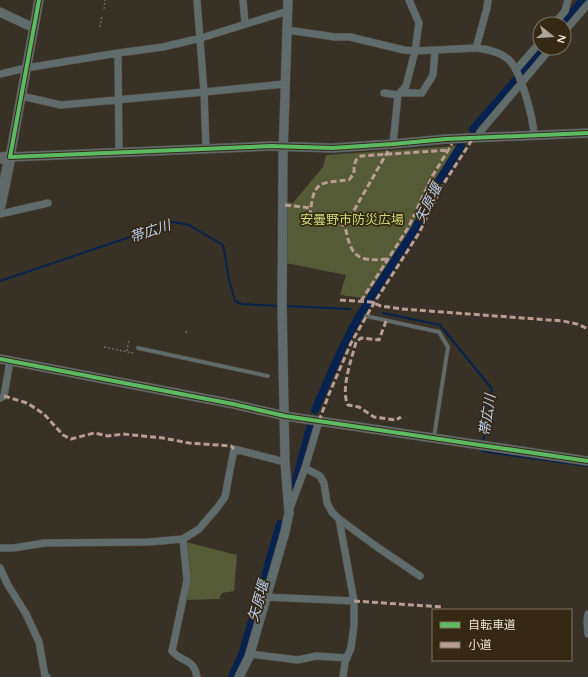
<svg xmlns="http://www.w3.org/2000/svg" width="588" height="677" font-family="Quicksand,'Noto Sans JP',sans-serif">
<style>
.green{fill:#555b37}
.lines{fill:none;stroke-linecap:round;stroke-linejoin:round}
.stream{stroke:#082250;stroke-width:2}
.canal{stroke:#082250;stroke-width:8}
.service-casing{stroke:#534c44;stroke-width:4.5}
.minor-casing{stroke:#534c44;stroke-width:8}
.tertiary-casing{stroke:#534c44;stroke-width:10}
.primary-casing{stroke:#534c44;stroke-width:12}
.path{stroke:#686d6b;stroke-width:1.5;stroke-dasharray:2 2;stroke-linecap:butt}
.service{stroke:#606b6c;stroke-width:3.5}
.minor{stroke:#606b6c;stroke-width:7}
.tertiary{stroke:#606b6c;stroke-width:9}
.primary{stroke:#606967;stroke-width:11}
.quiet{stroke:#b99d93;stroke-width:3;stroke-dasharray:6 3;stroke-linecap:butt}
.cycleway-casing{stroke:#362914;stroke-width:6}
.cycleway{stroke:#5cba63;stroke-width:4}
.labels{text-anchor:middle;stroke-width:3.5;stroke-linejoin:round;paint-order:stroke}
.park-label{font-size:13px;fill:#c9dc76;stroke:#362914}
.water-label{font-size:14px;font-style:italic;fill:#bacef0;stroke:#362914}
</style>
<rect width="100%" height="100%" fill="#383126"/>
<!-- green -->
<path class="green" d="M 456,146 L 437,176 L 410,230 L 365,298 L 340,295 L 346,275 L 286,263 L 286,202 L 293,203 L 323,167 L 326,155 Z
M 186,542 L 237,555 L 234,591 L 222,593 L 219,599 L 186,600 Z"/>
<g class="lines">
<!-- stream -->
<path class="stream" d="M 0,281 L 174,222 L 189,225 L 223,245 L 229,279 L 235,301 L 241,304 L 279,306
M 286,306 L 350,309
M 383,313 L 440,325 L 492,389 L 483,443
M 483,447 L 482,451 L 487,452 L 588,466"/>
<!-- canal -->
<path class="canal" d="M 563,24 L 583,0
M 520,75 L 543,48
M 473,129 L 517,79
M 369,300 L 415,229 L 439,181 L 461,146
M 315,410 C 331,374 345,337 367,304
M 294,487 L 310,428
M 232,677 L 242,655 L 280,524"/>
<defs>
<path id="service" d="M 366,316 L 439,332 L 448,347 L 434,437
M 138,348 L 268,376"/>
<path id="minor" d="M 197,0 L 204,92 L 206,148
M 243,0 L 245,24
M 554,24 L 565,11 L 568,0
M 287,30 L 335,37 L 350,37 L 404,50 L 415,51 L 476,48 C 486,49 500,52 508,59 C 521,70 533,118 534,135
M 564,32 L 588,4
M 476,48 L 487,8 L 488,0
M 118,53 L 119,153
M 516,70 L 540,42
M 0,74 L 26,68 L 118,53 L 163,47 L 201,38 L 288,11
M 384,93 L 398,95
M 400,93 L 422,93 L 433,75 L 435,51
M 21,96 L 61,105 L 204,92 L 285,84
M 478,137 L 480,132 L 551,48
M 393,144 L 398,95 L 406,86 L 415,51 L 419,23 L 409,0
M 0,214 L 48,203
M 0,398 L 4,396 L 10,361
M 319,421 L 305,468 L 320,476 L 324,483 L 327,503 L 332,512 L 339,519 L 377,547 L 420,576
M 289,511 L 305,468
M 339,519 L 354,601 L 354,625 L 351,648 L 345,662 L 343,677
M 183,539 L 187,580 L 172,651 C 182,663 194,658 197,677
M 0,548 L 13,548 L 45,543 L 149,542 L 183,539 L 199,529 L 217,508 L 225,497 L 234,449 L 285,462
M 0,568 L 8,585 L 26,614 L 39,642 L 45,676 L 47,677
M 265,597 L 354,601
M 588,614 L 587,621 L 588,634
M 250,654 L 298,660 L 316,656 L 347,658"/>
<path id="tertiary" d="M 39,0 L 10,157 L 271,146 L 332,148 L 393,144 L 446,139 L 588,133
M 0,12 L 34,28
M 0,359 L 233,404 L 285,416 L 588,461
M 239,677 L 249,657 L 285,532 L 289,513 L 285,462 L 282,305 L 283,157 L 288,0"/>
<path id="primary" d="M 0,158 L 10,157 L 0,206"/>
</defs>
<!-- service casing -->
<use href="#service" class="service-casing"/>
<!-- minor casing -->
<use href="#minor" class="minor-casing"/>
<!-- tertiary casing -->
<use href="#tertiary" class="tertiary-casing"/>
<!-- primary casing -->
<use href="#primary" class="primary-casing"/>
<!-- path -->
<path class="path" d="M 104,9 L 105,0
M 100,27 L 102,16
M 186,333 L 187,330
M 104,347 L 133,353
M 127,351 L 129,339"/>
<!-- service -->
<use href="#service" class="service"/>
<!-- minor -->
<use href="#minor" class="minor"/>
<!-- tertiary -->
<use href="#tertiary" class="tertiary"/>
<!-- primary -->
<use href="#primary" class="primary"/>
<!-- quiet -->
<path class="quiet" d="M 285,205 L 311,208
M 345,226 L 328,217 L 310,215 C 314,181 317,183 349,180 L 354,173 L 354,166 L 356,160 L 361,156 L 449,150
M 387,259 C 356,262 351,256 345,226 L 388,151
M 340,300 L 371,302 L 381,306 L 402,309 L 563,321 L 577,324 L 588,329
M 361,301 L 408,228 L 433,175 L 452,144
M 386,321 L 379,340 L 361,338 L 356,342 C 352,358 340,390 348,405 L 359,407 L 374,417 L 396,420 L 401,417
M 4,396 L 27,403 L 44,414 L 63,435 L 71,439 L 94,433 L 108,436 L 123,434 L 163,438 L 189,443 L 231,446 L 234,449
M 319,421 L 329,394 L 351,343 L 374,303 L 419,233 L 442,186 L 470,143 L 472,138
M 354,601 L 443,607"/>
<defs>
<path id="cycleway" d="M 39,0 L 10,157 L 271,146 L 332,148 L 393,144 L 446,139 L 588,133
M 0,359 L 233,404 L 285,416 L 588,461"/>
</defs>
<!-- cycleway casing -->
<use href="#cycleway" class="cycleway-casing"/>
<!-- cycleway -->
<use href="#cycleway" class="cycleway"/>
</g>
<g class="labels">
<!-- park labels -->
<g class="park-label">
<text x="352" y="224">安曇野市防災広場</text>
</g>
<!-- water labels -->
<g class="water-label">
<text transform="translate(428 203) rotate(-63)" y="5">矢原堰</text>
<text transform="translate(150 231) rotate(-18)" y="5">帯広川</text>
<text transform="translate(487 415) rotate(-82)" y="5">帯広川</text>
<text transform="translate(258 601) rotate(-74)" y="5">矢原堰</text>
</g>
</g>
<!-- legend -->
<rect x="432" y="609" width="140" height="52" fill="#362914" stroke="#7e7361"/>
<rect x="440" y="622" width="20" height="6" fill="#5cba63" stroke="#7e7361"/>
<text x="468" y="629" font-size="12" fill="#eae2d5">自転車道</text>
<rect x="440" y="642" width="20" height="6" fill="#b99d93" stroke="#7e7361"/>
<text x="468" y="649" font-size="12" fill="#eae2d5">小道</text>
<!-- north arrow -->
<g transform="translate(552 36) rotate(107)"><circle r="19" fill="#362914" stroke="#7e7361"/>
<path d="M0-3L7 15L0 10L-7 15Z" fill="#aca498"/>
<text y="-6" font-size="11" font-weight="bold" text-anchor="middle" fill="#eae2d5">N</text>
</g>
</svg>
